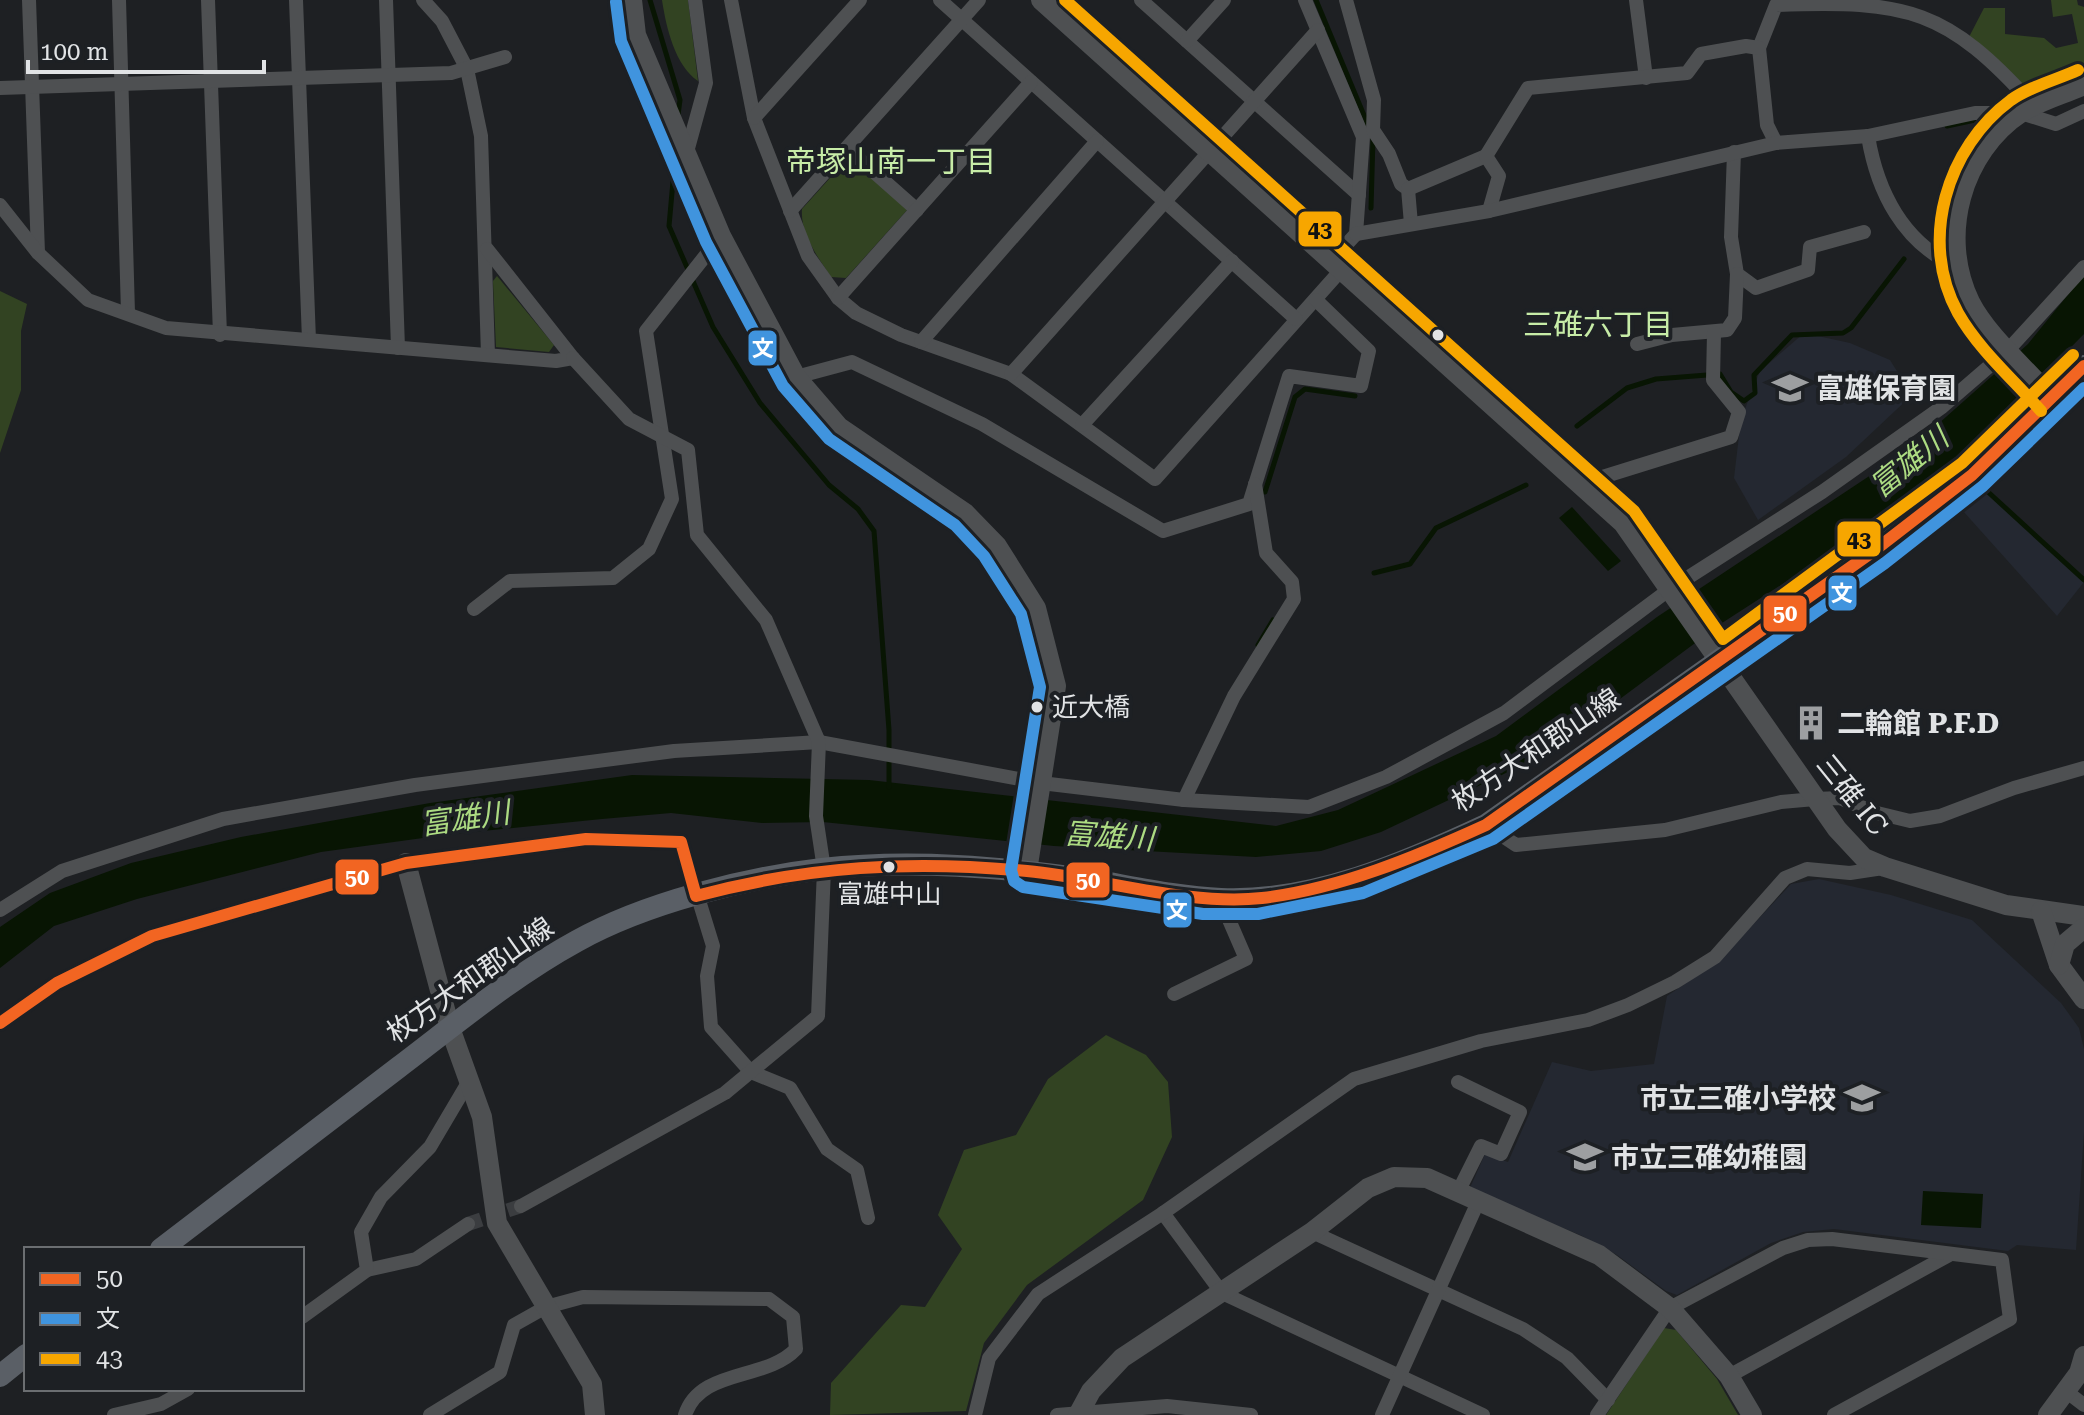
<svg xmlns="http://www.w3.org/2000/svg" width="2084" height="1415" viewBox="0 0 2084 1415" font-family="'Roboto Serif','Noto Sans JP',serif">
	<style>
		.built { fill: #242831 }
		.green { fill: #324322 }
		.water { fill: #081503 }
		.lines { fill: none; stroke-linecap: round; stroke-linejoin: round }
		.stream { stroke: #081503; stroke-width: 5 }
		.street-tunnel { stroke: #3b3d40; stroke-width: 14; stroke-dasharray: 14 7; stroke-linecap: butt }
		.street { stroke: #4e5052; stroke-width: 14 }
		.secondary { stroke: #4e5052; stroke-width: 20 }
		.primary { stroke: #5a5f66; stroke-width: 22 }
		.bus-1-casing { stroke: #1d2024; stroke-width: 18 }
		.bus-2-casing { stroke: #1d2024; stroke-width: 18 }
		.bus-3-casing { stroke: #1d2024; stroke-width: 18 }
		.bus-1 { stroke: #f26522; stroke-width: 12 }
		.bus-2 { stroke: #4094de; stroke-width: 12 }
		.bus-3 { stroke: #f7a600; stroke-width: 12 }
		.bus-dot { fill: #e1e3e5; stroke: #1d2024; stroke-width: 3 }
		.labels { text-anchor: middle; dominant-baseline: central; stroke-width: 8; stroke-linejoin: round; paint-order: stroke }
		.bus-label { font-size: 26px; fill: #e1e3e5; stroke: #1d2024; text-anchor: start }
		.poi-label { font-size: 28px; font-weight: bold; fill: #e1e3e5; stroke: #1d2024; text-anchor: start }
		.street-label { font-size: 28px; fill: #e1e3e5; stroke: #1d2024 }
		.neighbourhood-label { font-size: 30px; fill: #c7eca7; stroke: #1d2024 }
		.water-label { font-size: 30px; font-style: italic; fill: #acdb82; stroke: #1d2024 }
		.line-badge { stroke: #1d2024; stroke-width: 3 }
		.badge-label { font-size: 22px; text-anchor: middle; font-weight: bold; fill: #fff }
		.pale-badge-label { font-size: 22px; text-anchor: middle; font-weight: bold; fill: #111 }
	</style>
	<rect width="100%" height="100%" fill="#1e2023"/>
	<g class="built">
		<polygon points="1804,333 1850,343 1890,360 1912,395 1846,457 1758,520 1734,478 1741,419 1760,371"/>
		<polygon points="1986,492 2084,582 2057,616 1963,511"/>
		<polygon points="1819,879 1891,895 1972,920 2061,1003 2079,1028 2084,1049 2084,1132 2076,1250 2017,1245 2008,1251 1834,1229 1803,1232 1771,1243 1677,1295 1666,1291 1617,1255 1580,1235 1469,1190 1485,1154 1508,1162 1552,1062 1591,1071 1654,1064 1667,996 1720,960 1791,884"/>
	</g>
	<g class="green">
		<path d="M662,0h26l10,81c-23,-15 -32,-54 -36,-81z"/>
		<polygon points="2051,0 2077,0 2078,5 2084,7 2084,66 2032,90 2025,90 1969,37 1984,8 2005,8 2005,34 2044,38 2056,48 2078,43 2072,14 2053,17"/>
		<path d="M849,157l59,52 -62,69 -15,-1c-13,-20 -31,-43 -29,-68z"/>
		<polygon points="497,276 554,345 549,352 496,347 493,281"/>
		<polygon points="0,291 27,304 21,331 21,390 0,453"/>
		<polygon points="1106,1035 1146,1055 1168,1082 1172,1137 1143,1200 1027,1285 984,1343 966,1411 830,1415 831,1383 901,1305 925,1307 962,1249 938,1215 964,1150 1016,1135 1048,1079"/>
		<polygon points="1664,1328 1676,1330 1717,1379 1738,1415 1606,1415"/>
	</g>
	<g class="water">
		<polygon points="2084,275 2084,334 1964,455 1905,505 1722,623 1546,754 1381,832 1321,851 1256,857 1054,846 823,822 762,823 671,813 602,819 452,834 321,852 137,899 54,926 0,968 0,927 50,893 131,863 241,837 430,803 632,775 869,780 1276,826 1338,810 1496,736 1657,617 1910,449 2028,344"/>
		<polygon points="1572,507 1621,561 1608,571 1559,518"/>
		<polygon points="1923,1191 1983,1194 1981,1228 1921,1225"/>
	</g>
	<g class="lines">
		<g class="stream">
			<polyline points="650,0 680,100 678,115"/>
			<polyline points="1316,0 1368,125"/>
			<polyline points="1947,126 1975,120 1990,123"/>
			<polyline points="676,148 669,226 713,327 760,403 829,485 858,509 874,531 889,730 889,787"/>
			<polyline points="1371,208 1373,138"/>
			<polyline points="1577,426 1627,388 1656,379 1720,374 1731,392 1744,401 1755,393 1754,375 1792,335 1843,333 1851,328 1904,259"/>
			<polyline points="1987,491 2084,580"/>
			<polyline points="1265,492 1295,397 1305,389 1355,396"/>
			<polyline points="1374,573 1410,564 1436,528 1526,485"/>
			<polyline points="1258,645 1273,620"/>
		</g>
		<polyline class="street-tunnel" points="468,1224 521,1206"/>
		<g class="street">
			<polyline points="29,0 38,253"/>
			<polyline points="119,0 128,313"/>
			<polyline points="208,0 220,335"/>
			<polyline points="296,0 309,340"/>
			<polyline points="386,0 398,348"/>
			<polyline points="423,0 442,21 467,69 481,136 488,355"/>
			<polyline points="731,0 754,118 808,256 838,298 856,313 901,335 1011,374 1155,479 1342,269"/>
			<polyline points="940,0 1296,319"/>
			<polyline points="1141,0 1359,195"/>
			<polyline points="1305,0 1363,137 1356,234 1332,260"/>
			<polyline points="1346,0 1374,100 1373,130 1389,154 1401,184 1408,189 1411,224"/>
			<polyline points="1636,0 1646,78"/>
			<polyline points="1187,41 1224,0"/>
			<polyline points="0,88 451,73 505,57"/>
			<polyline points="754,118 860,0"/>
			<path d="M1868,136c9,55 35,108 90,131"/>
			<path d="M1776,143l-9,-18 -8,-77 17,-43c132,-5 171,4 258,101"/>
			<polyline points="847,148 917,210"/>
			<polyline points="687,152 706,83 695,0"/>
			<polyline points="1734,152 1731,237 1737,274 1756,288 1808,270 1810,247 1864,232"/>
			<polyline points="1408,189 1486,156"/>
			<polyline points="0,205 38,253 88,300 166,328 556,361 573,358 487,249"/>
			<polyline points="790,211 979,0"/>
			<polyline points="1489,211 1499,176 1486,156 1528,88 1687,73 1701,54 1746,46 1759,48"/>
			<polyline points="1356,234 1489,211 1776,143 1868,136 1975,113 2021,113 2056,124 2084,111"/>
			<polyline points="838,298 1031,82"/>
			<polyline points="921,342 1097,141"/>
			<polyline points="1637,344 1672,335 1727,330 1735,318 1737,274"/>
			<polyline points="1011,374 1318,30"/>
			<polyline points="796,377 852,362 982,424 1163,531 1249,504 1289,376 1361,386 1369,351 1316,300"/>
			<polyline points="1082,425 1232,261"/>
			<polyline points="1580,484 1731,437 1739,412 1713,380 1714,333"/>
			<polyline points="474,609 510,581 613,578 649,549 672,499 646,331 721,236"/>
			<polyline points="1184,800 1309,807 1386,777 1504,713 1670,589 1822,492 1942,407 2008,350 2084,267"/>
			<polyline points="1486,825 1516,845 1665,830 1781,802 1815,799 1840,798 1873,812 1910,821 1940,816 2014,788 2084,768"/>
			<polyline points="0,910 62,871 223,819 415,785 674,751 819,742 1041,783 1184,800 1234,696 1294,599 1292,582 1266,553 1255,484"/>
			<polyline points="1174,994 1246,959 1220,899"/>
			<polyline points="0,1023 57,983 152,936 406,863 586,839 681,842 713,946 707,976 711,1027 751,1072 790,1088 827,1149 857,1170 868,1218"/>
			<polyline points="1458,1082 1520,1112 1501,1154 1481,1146 1458,1192"/>
			<polyline points="521,1206 725,1093 818,1016 824,869 816,816 819,742 766,620 697,535 688,450 629,419 573,358"/>
			<polyline points="1163,1213 1222,1293 1483,1415"/>
			<polyline points="1312,1232 1523,1329 1567,1358 1608,1400"/>
			<polyline points="367,1270 416,1259 468,1224"/>
			<polyline points="302,1317 367,1270 361,1232 381,1197 430,1147 469,1081"/>
			<polyline points="1729,1376 1949,1255"/>
			<polyline points="2067,1392 2084,1405"/>
			<polyline points="114,1415 161,1404 188,1389"/>
			<path d="M430,1415l70,-43 14,-47 32,-18 37,-10 186,2 24,18 3,32c-30,32 -96,19 -111,66"/>
			<polyline points="975,1415 989,1358 1038,1294 1163,1213 1354,1079 1481,1041 1588,1020 1628,1005 1675,982 1715,957 1785,878 1807,869 1850,873 1883,868"/>
			<polyline points="1057,1415 1167,1406 1251,1415"/>
			<polyline points="1382,1415 1478,1202"/>
			<polyline points="1597,1415 1670,1308 1783,1248 1808,1240 1832,1239 2002,1260 2010,1319 1834,1415"/>
		</g>
		<g class="secondary">
			<polyline points="632,0 636,35 721,236 796,377 839,427 965,513 997,546 1036,608 1056,686 1027,871"/>
			<polyline points="1041,0 1623,523 1837,829 1864,858 1885,867 2006,905 2084,916"/>
			<path d="M2053,400c-25,-30 -66,-64 -83,-98 -32,-66 -9,-150 52,-190 19,-12 42,-18 62,-27"/>
			<polyline points="406,863 450,1028 482,1117 497,1223 592,1384 595,1415"/>
			<polyline points="2041,911 2059,965 2084,999"/>
			<polyline points="2059,965 2065,944 2084,928"/>
			<polyline points="1078,1415 1091,1391 1122,1358 1312,1232 1368,1188 1394,1177 1427,1178 1599,1255 1670,1308 1729,1376 1752,1415"/>
			<polyline points="2048,1415 2079,1373 2084,1356"/>
		</g>
		<g class="primary">
			<path d="M161,1249c79,-61 159,-121 238,-182 58,-44 114,-91 178,-126 68,-38 168,-63 245,-72 89,-10 181,-2 269,11 42,7 87,17 130,19 91,4 184,-36 265,-74l389,-275 97,-75 112,-109"/>
			<polyline points="0,1376 26,1355"/>
		</g>
		<g class="bus-1-casing">
			<path id="bus-1" d="M0,1023l57,-40 95,-47 254,-73 180,-24 95,3 15,54c112,-30 215,-36 331,-25 75,7 160,35 235,27 77,-9 154,-41 224,-73l389,-275 97,-75 112,-109"/>
		</g>
		<g class="bus-2-casing">
			<polyline id="bus-2" points="616,2 621,41 706,242 783,386 829,439 955,525 984,556 1021,614 1040,687 1011,870 1014,881 1023,887 1203,914 1258,914 1363,893 1493,839 1885,563 1983,486 2084,388"/>
		</g>
		<g class="bus-3-casing">
			<g id="bus-3">
				<polyline points="1065,0 1634,511 1723,639 1962,463 2073,355"/>
				<path d="M2041,411c-28,-32 -62,-61 -83,-98 -40,-72 -11,-166 53,-213 20,-14 45,-20 67,-30"/>
			</g>
		</g>
		<use href="#bus-1" class="bus-1"/>
		<use href="#bus-2" class="bus-2"/>
		<use href="#bus-3" class="bus-3"/>
	</g>
	<defs>
		<g id="school-bare" transform="scale(2.76)"><path d="M0-5L7-2L0 1L-7-2ZM-4 1L0 2.5L4 1V4Q0 6-4 4Z" fill="#9d9fa1" stroke="#1d2024" stroke-width="2.5" paint-order="stroke"/></g>
		<g id="building-bare" transform="scale(2.76)"><path d="M-4-6H4V6H1V3H-1V6H-4ZM-2.5-4.3h1.7v1.8h-1.7ZM.8-4.3h1.7v1.8H.8ZM-2.5-1h1.7V.8h-1.7ZM.8-1h1.7V.8H.8Z" fill="#9d9fa1" stroke="#1d2024" stroke-width="2.5" paint-order="stroke"/></g>
	</defs>
	<g fill-rule="evenodd">
		<use href="#school-bare" x="1790" y="388"/>
		<use href="#building-bare" x="1811" y="723"/>
		<use href="#school-bare" x="1862" y="1098"/>
		<use href="#school-bare" x="1585" y="1157"/>
	</g>
	<g class="bus-dot">
		<circle cx="1438" cy="335" r="7"/>
		<circle cx="1037" cy="707" r="7"/>
		<circle cx="889" cy="867" r="7"/>
	</g>
	<g class="labels">
		<g class="bus-label">
			<text x="1052" y="707">近大橋</text>
			<text x="889" y="894" text-anchor="middle">富雄中山</text>
		</g>
		<g class="poi-label">
			<text x="1816" y="388">富雄保育園</text>
			<text x="1837" y="723">二輪館 P.F.D</text>
			<text x="1836" y="1098" text-anchor="end">市立三碓小学校</text>
			<text x="1611" y="1157">市立三碓幼稚園</text>
		</g>
		<g class="street-label">
			<text transform="translate(1536 750) rotate(-34)">枚方大和郡山線</text>
			<text transform="translate(1852 795) rotate(51)">三碓 IC</text>
			<text transform="translate(470 980) rotate(-35)">枚方大和郡山線</text>
		</g>
		<g class="neighbourhood-label">
			<text x="891" y="161">帝塚山南一丁目</text>
			<text x="1598" y="324">三碓六丁目</text>
		</g>
		<g class="water-label">
			<text transform="translate(1909 462) rotate(-39)">富雄川</text>
			<text transform="translate(465 818) rotate(-8)">富雄川</text>
			<text transform="translate(1109 836) rotate(4)">富雄川</text>
		</g>
	</g>
	<g class="line-badge">
		<rect x="1297" y="210" width="46" height="38" rx="8" fill="#f7a600"/>
		<rect x="747" y="329" width="31" height="38" rx="8" fill="#4094de"/>
		<rect x="1836" y="520" width="46" height="38" rx="8" fill="#f7a600"/>
		<rect x="1827" y="574" width="31" height="38" rx="8" fill="#4094de"/>
		<rect x="1762" y="594" width="46" height="39" rx="8" fill="#f26522"/>
		<rect x="334" y="858" width="46" height="38" rx="8" fill="#f26522"/>
		<rect x="1065" y="861" width="46" height="38" rx="8" fill="#f26522"/>
		<rect x="1162" y="891" width="31" height="38" rx="8" fill="#4094de"/>
	</g>
	<g class="badge-label">
		<text x="763" y="356">文</text>
		<text x="1842" y="601">文</text>
		<text x="1785" y="621">50</text>
		<text x="357" y="885">50</text>
		<text x="1088" y="888">50</text>
		<text x="1177" y="918">文</text>
	</g>
	<g class="pale-badge-label">
		<text x="1320" y="237">43</text>
		<text x="1859" y="547">43</text>
	</g>
	<rect x="24" y="1247" width="280" height="144" fill="#1d2024" stroke="#6b6e71" stroke-width="2"/>
	<rect x="40" y="1273" width="40" height="12" fill="#f26522" stroke="#6b6e71" stroke-width="2"/>
	<text x="96" y="1287" font-size="24" fill="#e1e3e5">50</text>
	<rect x="40" y="1313" width="40" height="12" fill="#4094de" stroke="#6b6e71" stroke-width="2"/>
	<text x="96" y="1327" font-size="24" fill="#e1e3e5">文</text>
	<rect x="40" y="1353" width="40" height="12" fill="#f7a600" stroke="#6b6e71" stroke-width="2"/>
	<text x="96" y="1367" font-size="24" fill="#e1e3e5">43</text>
	<path d="M28 60v12h236v-12" fill="none" stroke="#e1e3e5" stroke-width="4"/>
	<text x="40" y="60" font-size="24" fill="#e1e3e5" stroke="#1d2024" stroke-width="6" paint-order="stroke">100 m</text>
</svg>
